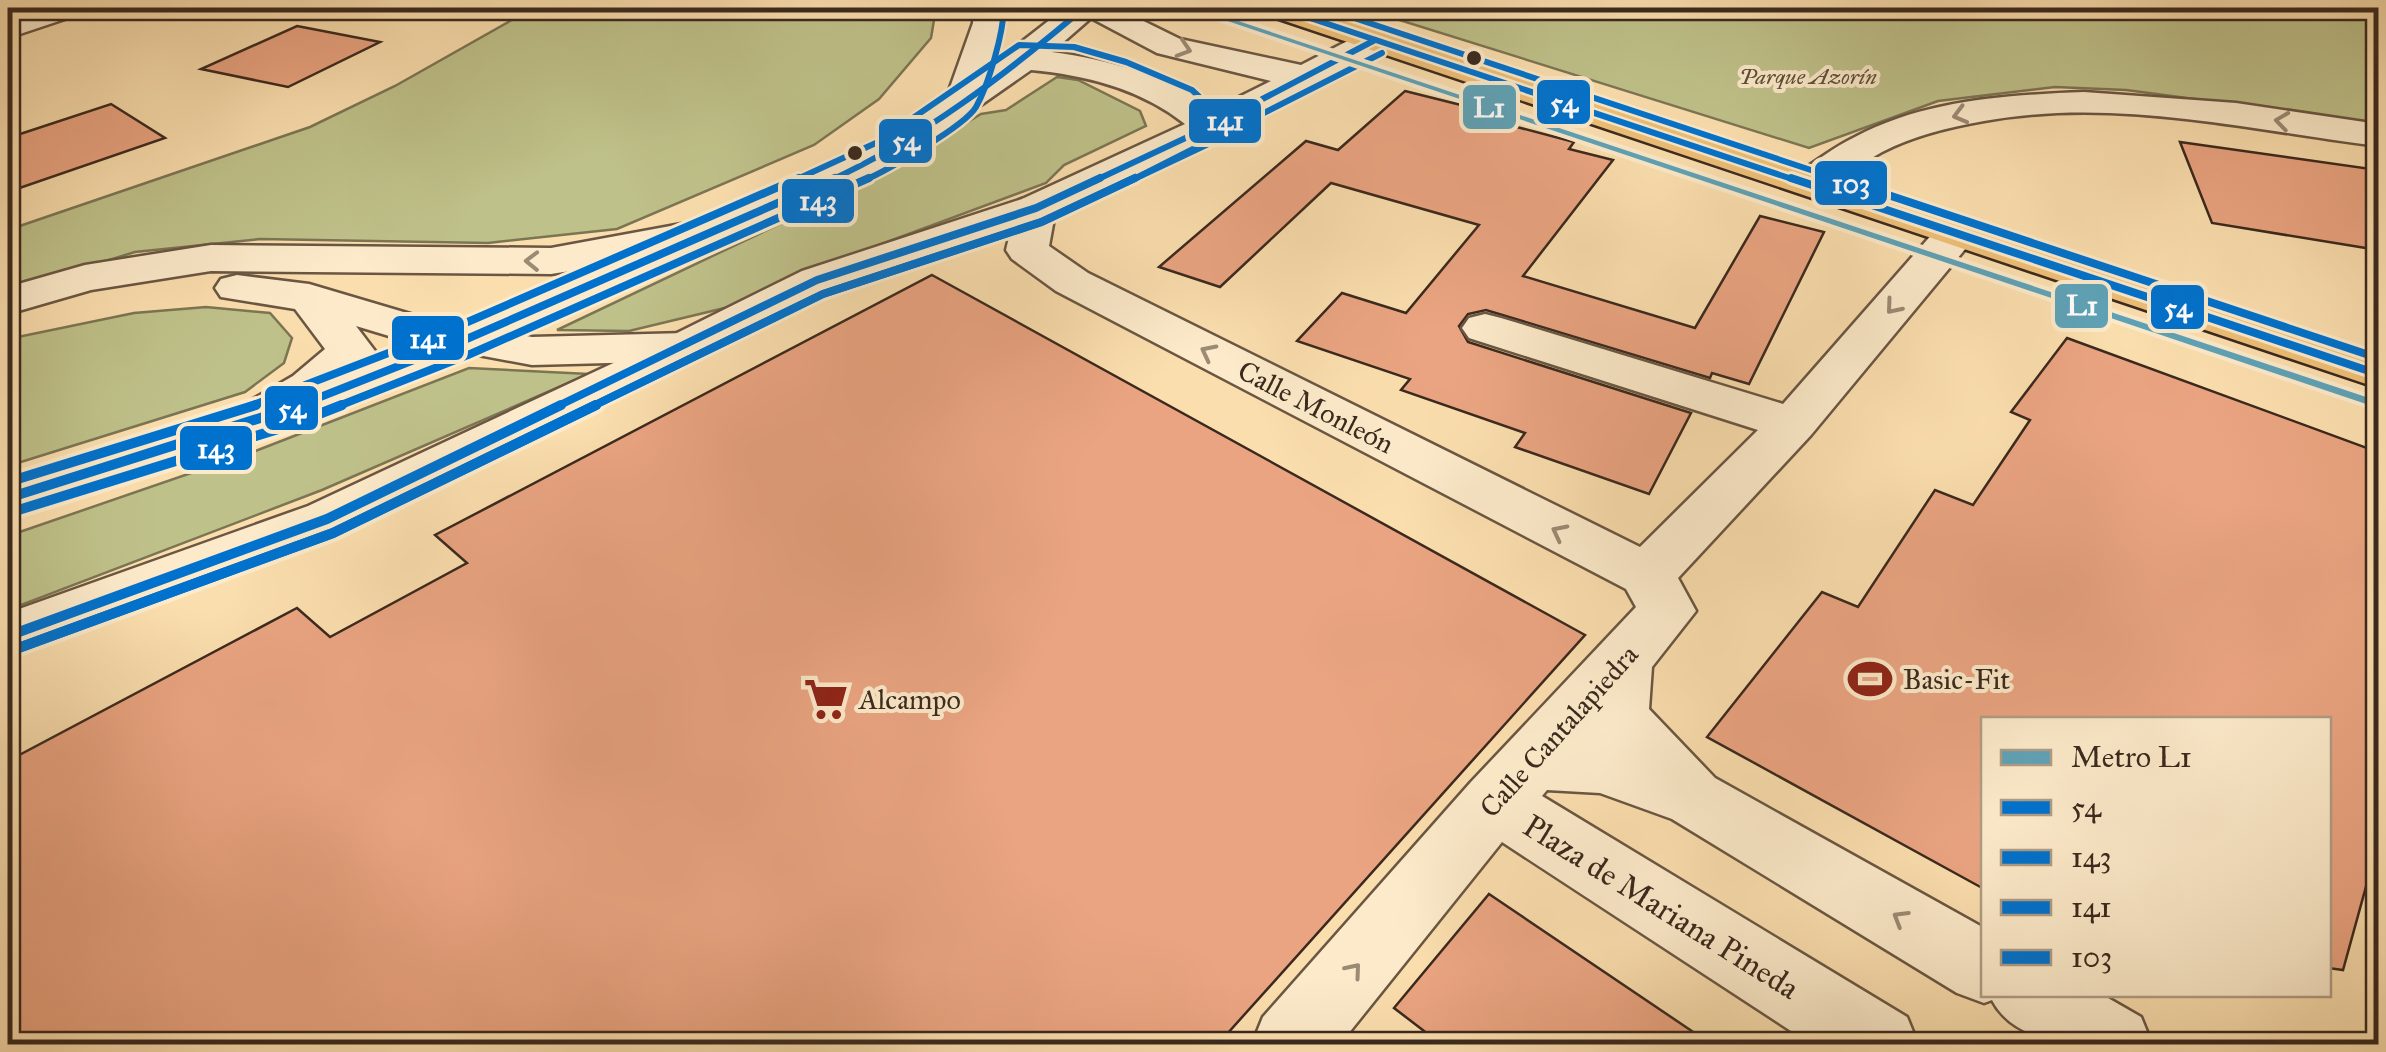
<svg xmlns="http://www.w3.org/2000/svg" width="2386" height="1052" viewBox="0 0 2386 1052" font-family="'IM FELL Great Primer',serif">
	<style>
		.green { fill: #bfc18a; stroke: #7c7554; stroke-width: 2.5 }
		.building { fill: #eaa481; stroke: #3a291e; stroke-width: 2.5 }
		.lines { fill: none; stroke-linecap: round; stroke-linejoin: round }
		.minor-casing { stroke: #6a5642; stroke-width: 5 }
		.tertiary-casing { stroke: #6a5642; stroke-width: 5 }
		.primary-casing { stroke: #3a291e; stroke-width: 5 }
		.minor { fill: #fceaca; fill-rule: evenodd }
		.tertiary { fill: #fceaca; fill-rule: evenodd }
		.primary { fill: #eebf77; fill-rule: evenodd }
		.bus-1-far2-casing { stroke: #fceaca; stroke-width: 11 }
		.bus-1-far1-casing { stroke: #fceaca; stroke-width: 14 }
		.bus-1-casing { stroke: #fceaca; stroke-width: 18 }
		.bus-2-far2-casing { stroke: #fceaca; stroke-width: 11 }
		.bus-2-far1-casing { stroke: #fceaca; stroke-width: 14 }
		.bus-2-casing { stroke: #fceaca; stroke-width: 18 }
		.bus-3-far2-casing { stroke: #fceaca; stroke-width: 11 }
		.bus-3-far1-casing { stroke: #fceaca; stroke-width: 14 }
		.bus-3-casing { stroke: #fceaca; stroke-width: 18 }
		.bus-4-far1-casing { stroke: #fceaca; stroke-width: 11 }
		.bus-4-casing { stroke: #fceaca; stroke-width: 14 }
		.bus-1-far2 { stroke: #0072ce; stroke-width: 6 }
		.bus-1-far1 { stroke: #0072ce; stroke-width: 8 }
		.bus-1 { stroke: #0072ce; stroke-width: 10 }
		.bus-2-far2 { stroke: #0072ce; stroke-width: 6 }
		.bus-2-far1 { stroke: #0072ce; stroke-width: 8 }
		.bus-2 { stroke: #0072ce; stroke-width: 10 }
		.bus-3-far2 { stroke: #0072ce; stroke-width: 6 }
		.bus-3-far1 { stroke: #0072ce; stroke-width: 8 }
		.bus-3 { stroke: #0072ce; stroke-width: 10 }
		.bus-4-far1 { stroke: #0072ce; stroke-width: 6 }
		.bus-4 { stroke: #0072ce; stroke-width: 8 }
		.metro-1-casing { stroke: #fceaca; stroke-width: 8 }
		.metro-1 { fill: #5ea2b7; fill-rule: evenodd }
		.oneway { stroke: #9b8a74 }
		.bus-dot { fill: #3a291e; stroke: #fceaca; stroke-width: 4 }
		.labels { text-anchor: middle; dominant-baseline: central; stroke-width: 8; stroke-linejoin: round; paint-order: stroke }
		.far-park-label { font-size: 22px; font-style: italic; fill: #5b4f39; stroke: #fceaca }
		.street-label { font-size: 28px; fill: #3a291e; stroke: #fceaca }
		.poi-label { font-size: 28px; fill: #3a291e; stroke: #fceaca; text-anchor: start }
		.near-street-label { font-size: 32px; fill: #3a291e; stroke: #fceaca }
		.line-badge { stroke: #fceaca; stroke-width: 4 }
		.badge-label { font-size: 28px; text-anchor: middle; font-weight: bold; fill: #fff }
	</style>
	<rect width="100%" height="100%" fill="#fbdeae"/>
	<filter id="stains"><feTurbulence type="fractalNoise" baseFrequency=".002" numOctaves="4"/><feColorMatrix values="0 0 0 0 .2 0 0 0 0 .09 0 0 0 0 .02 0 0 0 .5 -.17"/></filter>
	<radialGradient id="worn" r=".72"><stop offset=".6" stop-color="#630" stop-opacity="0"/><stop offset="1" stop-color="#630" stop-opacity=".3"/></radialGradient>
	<g class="green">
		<polygon points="525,8 936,8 931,38 879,99 814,145 617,229 488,243 260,239 135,252 8,291 8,230 310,127 395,86 510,21"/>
		<polygon points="1361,8 2378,8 2378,123 2126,90 2055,87 1938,101 1809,148"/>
		<polygon points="1057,77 1078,80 1140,111 1146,126 1064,165 1046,183 814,269 737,305 629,331 557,330 868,182 981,114 1006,110"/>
		<polygon points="206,307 270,313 292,338 284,363 245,392 8,466 8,339 134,313"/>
		<polygon points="469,368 589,374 322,490 8,610 8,536 258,450"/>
	</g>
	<g class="building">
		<polygon points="297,26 380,42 288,87 201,69"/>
		<polygon points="1405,91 1489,112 1483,118 1574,142 1569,149 1613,160 1523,276 1695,328 1760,216 1824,232 1749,384 1712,373 1710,378 1486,310 1468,314 1459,326 1468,342 1691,413 1649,494 1515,447 1525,433 1401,390 1410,379 1297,341 1342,293 1406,313 1479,225 1331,183 1220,287 1159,267 1306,141 1338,150"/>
		<polygon points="111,104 165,138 8,192 8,138"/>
		<polygon points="2180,142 2378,170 2378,250 2212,223"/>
		<polygon points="932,275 1585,635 1218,1044 8,1044 8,761 297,608 330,637 467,563 435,535"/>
		<polygon points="2067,338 2378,452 2378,843 2343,970 2328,968 2328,720 1984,720 1984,889 1707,737 1822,592 1858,607 1935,490 1973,505 2030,420 2011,412"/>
		<polygon points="1489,894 1711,1044 1441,1044 1394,1008"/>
	</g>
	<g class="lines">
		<g class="minor-casing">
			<g id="minor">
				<polygon points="37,8 82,8 77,15 8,38 8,17"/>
				<path d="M2084,92l152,11 142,21v22c-129,-16 -263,-49 -394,-25 -35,6 -71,15 -102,31 -29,15 -53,48 -87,39l-6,-8 6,-8c20,-13 39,-28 60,-38 69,-37 152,-42 229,-45z"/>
				<path d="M1036,196l14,3 6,9 -7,38 39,27 552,274 118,-117 -289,-92 -7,-10 7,-10 16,-4 16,4 282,86 158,-180 15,-4 15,4 6,9 -6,9 -160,193 -133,143 18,33 -44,56 -3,42 66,69 269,150v66h117l40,23 11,27c-55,0 -133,8 -160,-44l-8,3 -27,-10 -285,-174 -72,-26 -53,-3 -5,6 365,221 11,27h-107l-309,-202 -162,202h-88l11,-27 208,-235 165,-175 -10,-18 -570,-298 -44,-32 -6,-9 10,-42 6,-9z"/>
				<polygon points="714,218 729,221 735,230 729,239 646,259 551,274 211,271 91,290 8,314 8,287 85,265 211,245 551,248"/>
				<path d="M237,275l72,9 108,32 115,21 154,-4 17,4 6,10 -6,10 -17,4 -154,4 -123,-23 -53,-16 19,25c-20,28 -82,77 -116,83 -8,2 -14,-1 -23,-3l-7,-11 7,-11 57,-33 32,-27 -30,-40 -74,-12 -6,-9 6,-9z"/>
			</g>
		</g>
		<g class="tertiary-casing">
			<path id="tertiary" d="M974,8h31v15l-13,42 73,-57h52l63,31 121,26 62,-32h24l4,7 -4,7 -163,87 -174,83 -218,72 -486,243 -338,126v-45l300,-107 361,-169 133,-66 220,-72 163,-75c-44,-35 -99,-49 -154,-54l-133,93 -152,72 -268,116 -175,71 -295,94v-36l259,-80 179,-69 426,-184 75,-51 26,-73zM1091,18l66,35 114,28 -58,29c-46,-35 -104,-50 -161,-58z"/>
		</g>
		<g class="primary-casing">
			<polygon id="primary" points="1262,8 1308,8 2378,358 2378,388 1267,15"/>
		</g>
		<use href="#minor" class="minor"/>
		<use href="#tertiary" class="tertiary"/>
		<use href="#primary" class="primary"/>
		<g class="bus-1-far2-casing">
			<g id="bus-1-far2">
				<polyline points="1292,12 1798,181"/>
				<path d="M829,181c94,-43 177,-107 255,-173"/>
				<polyline points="1094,181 1211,126 1375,40"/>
			</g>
		</g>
		<g class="bus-1-far1-casing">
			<g id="bus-1-far1">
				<polyline points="1791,178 2378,374"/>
				<polyline points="295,407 462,341 835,178"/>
				<polyline points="556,407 817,280 1036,208 1100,178"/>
			</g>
		</g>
		<g class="bus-1-casing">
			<g id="bus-1">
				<polyline points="8,498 301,405"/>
				<polyline points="8,636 327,519 561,405"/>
			</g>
		</g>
		<g class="bus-2-far2-casing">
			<g id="bus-2-far2">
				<path d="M863,181c23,-10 102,-55 113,-74 13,-23 27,-73 28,-99"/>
				<polyline points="1130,181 1382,53"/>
			</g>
		</g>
		<g class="bus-2-far1-casing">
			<g id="bus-2-far1">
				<polyline points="336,407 468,355 869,178"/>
				<polyline points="591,407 823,294 1042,222 1135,178"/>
			</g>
		</g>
		<g class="bus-2-casing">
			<g id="bus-2">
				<polyline points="12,512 291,425 342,405"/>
				<polyline points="13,650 333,533 596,405"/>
			</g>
		</g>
		<g class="bus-3-far2-casing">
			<polyline id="bus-3-far2" points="793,181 878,142 1019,45 1074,47 1126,62 1192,90 1226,122 1219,139 1130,181"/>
		</g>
		<g class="bus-3-far1-casing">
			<g id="bus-3-far1">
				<polyline points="248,407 456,327 799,178"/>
				<polyline points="591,407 823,294 1041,222 1135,178"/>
			</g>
		</g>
		<g class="bus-3-casing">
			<g id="bus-3">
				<polyline points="8,482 256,405"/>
				<polyline points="13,650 333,533 596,405"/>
			</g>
		</g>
		<g class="bus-4-far1-casing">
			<polyline id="bus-4-far1" points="1324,8 1844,181"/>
		</g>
		<g class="bus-4-casing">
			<polyline id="bus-4" points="1837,178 2378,358"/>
		</g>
		<use href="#bus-1-far2" class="bus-1-far2"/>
		<use href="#bus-1-far1" class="bus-1-far1"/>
		<use href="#bus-1" class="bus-1"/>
		<use href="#bus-2-far2" class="bus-2-far2"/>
		<use href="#bus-2-far1" class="bus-2-far1"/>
		<use href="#bus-2" class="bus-2"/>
		<use href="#bus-3-far2" class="bus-3-far2"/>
		<use href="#bus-3-far1" class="bus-3-far1"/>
		<use href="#bus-3" class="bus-3"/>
		<use href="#bus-4-far1" class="bus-4-far1"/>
		<use href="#bus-4" class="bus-4"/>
		<g class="metro-1-casing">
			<polygon id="metro-1" points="1189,8 1199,8 2378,401 2378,408"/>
		</g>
		<use href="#metro-1" class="metro-1"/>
	</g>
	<defs><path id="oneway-chevron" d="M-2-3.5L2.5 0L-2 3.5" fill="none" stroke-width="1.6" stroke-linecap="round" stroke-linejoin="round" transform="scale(2.5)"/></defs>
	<g class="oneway">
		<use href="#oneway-chevron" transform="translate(1184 49) rotate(18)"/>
		<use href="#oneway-chevron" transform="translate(1960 115) rotate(165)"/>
		<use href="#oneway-chevron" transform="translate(2282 121) rotate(-172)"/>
		<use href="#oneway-chevron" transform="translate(532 261) rotate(-179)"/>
		<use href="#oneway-chevron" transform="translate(1893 307) rotate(130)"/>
		<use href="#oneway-chevron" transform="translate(1208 352) rotate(-153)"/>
		<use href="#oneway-chevron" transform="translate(1559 532) rotate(-153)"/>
		<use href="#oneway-chevron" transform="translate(1900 918) rotate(-149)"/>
		<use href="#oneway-chevron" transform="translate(1354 970) rotate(-50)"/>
	</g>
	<defs>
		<g id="stadium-bare" transform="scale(3.45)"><path d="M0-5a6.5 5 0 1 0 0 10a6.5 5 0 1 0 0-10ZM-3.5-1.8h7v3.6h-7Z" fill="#8f2418" stroke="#fceaca" stroke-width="2.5" paint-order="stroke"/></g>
		<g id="supermarket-bare" transform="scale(3.45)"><path d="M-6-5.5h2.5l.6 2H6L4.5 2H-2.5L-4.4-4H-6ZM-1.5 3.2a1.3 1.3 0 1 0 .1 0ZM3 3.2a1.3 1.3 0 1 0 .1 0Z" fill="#8f2418" stroke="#fceaca" stroke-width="2.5" paint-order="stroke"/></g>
	</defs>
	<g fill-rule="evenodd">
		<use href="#stadium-bare" x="1870" y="679"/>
		<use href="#supermarket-bare" x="826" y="699"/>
	</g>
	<g class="bus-dot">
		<circle cx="1474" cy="58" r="9"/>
		<circle cx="855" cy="153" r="9"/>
	</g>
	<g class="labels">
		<g class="far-park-label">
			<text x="1808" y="76">Parque Azorín</text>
		</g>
		<g class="street-label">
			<text transform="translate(1316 407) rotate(27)">Calle Monleón</text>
			<text transform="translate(1559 731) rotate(-48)">Calle Cantalapiedra</text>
		</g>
		<g class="poi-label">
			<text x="1903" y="679">Basic-Fit</text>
			<text x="859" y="699">Alcampo</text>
		</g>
		<g class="near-street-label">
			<text transform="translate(1661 907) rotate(32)">Plaza de Mariana Pineda</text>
		</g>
	</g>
	<g class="line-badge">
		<rect x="1535" y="78" width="57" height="48" rx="10" fill="#0072ce"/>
		<rect x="1461" y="83" width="57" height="48" rx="10" fill="#5ea2b7"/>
		<rect x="1187" y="97" width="76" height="48" rx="10" fill="#0072ce"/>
		<rect x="877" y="117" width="57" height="48" rx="10" fill="#0072ce"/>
		<rect x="1813" y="159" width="76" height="48" rx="10" fill="#0072ce"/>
		<rect x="780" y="177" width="76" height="48" rx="10" fill="#0072ce"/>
		<rect x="2053" y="282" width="57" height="48" rx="10" fill="#5ea2b7"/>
		<rect x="2149" y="283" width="57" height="48" rx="10" fill="#0072ce"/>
		<rect x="390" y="314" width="76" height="48" rx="10" fill="#0072ce"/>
		<rect x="263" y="384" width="57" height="48" rx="10" fill="#0072ce"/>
		<rect x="178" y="424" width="76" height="48" rx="10" fill="#0072ce"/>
	</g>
	<g class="badge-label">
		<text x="1564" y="112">54</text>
		<text x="1489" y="117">L1</text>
		<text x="1225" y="130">141</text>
		<text x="906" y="150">54</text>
		<text x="1851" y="193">103</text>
		<text x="818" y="210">143</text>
		<text x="2082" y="315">L1</text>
		<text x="2178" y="317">54</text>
		<text x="428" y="348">141</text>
		<text x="292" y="418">54</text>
		<text x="216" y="458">143</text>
	</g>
	<rect width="2386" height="1052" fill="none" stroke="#fbdeae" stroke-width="40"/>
	<rect x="10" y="10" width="2366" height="1032" fill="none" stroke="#3a291e" stroke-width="5"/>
	<rect x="20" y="20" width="2346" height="1012" fill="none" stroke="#3a291e" stroke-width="2.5"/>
	<rect x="1981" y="717" width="350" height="280" fill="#fceaca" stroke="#ae9d85" stroke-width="2.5"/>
	<rect x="2001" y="750" width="50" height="15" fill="#5ea2b7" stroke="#ae9d85" stroke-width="2.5"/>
	<text x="2071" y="767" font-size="30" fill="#3a291e">Metro L1</text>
	<rect x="2001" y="800" width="50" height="15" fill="#0072ce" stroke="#ae9d85" stroke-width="2.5"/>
	<text x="2071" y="817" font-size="30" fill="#3a291e">54</text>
	<rect x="2001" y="850" width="50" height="15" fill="#0072ce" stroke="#ae9d85" stroke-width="2.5"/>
	<text x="2071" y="867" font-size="30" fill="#3a291e">143</text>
	<rect x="2001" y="900" width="50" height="15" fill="#0072ce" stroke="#ae9d85" stroke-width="2.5"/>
	<text x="2071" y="917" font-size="30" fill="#3a291e">141</text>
	<rect x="2001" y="950" width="50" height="15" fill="#0072ce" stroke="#ae9d85" stroke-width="2.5"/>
	<text x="2071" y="967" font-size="30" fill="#3a291e">103</text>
	<rect width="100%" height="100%" filter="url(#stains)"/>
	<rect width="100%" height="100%" fill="url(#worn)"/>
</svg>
